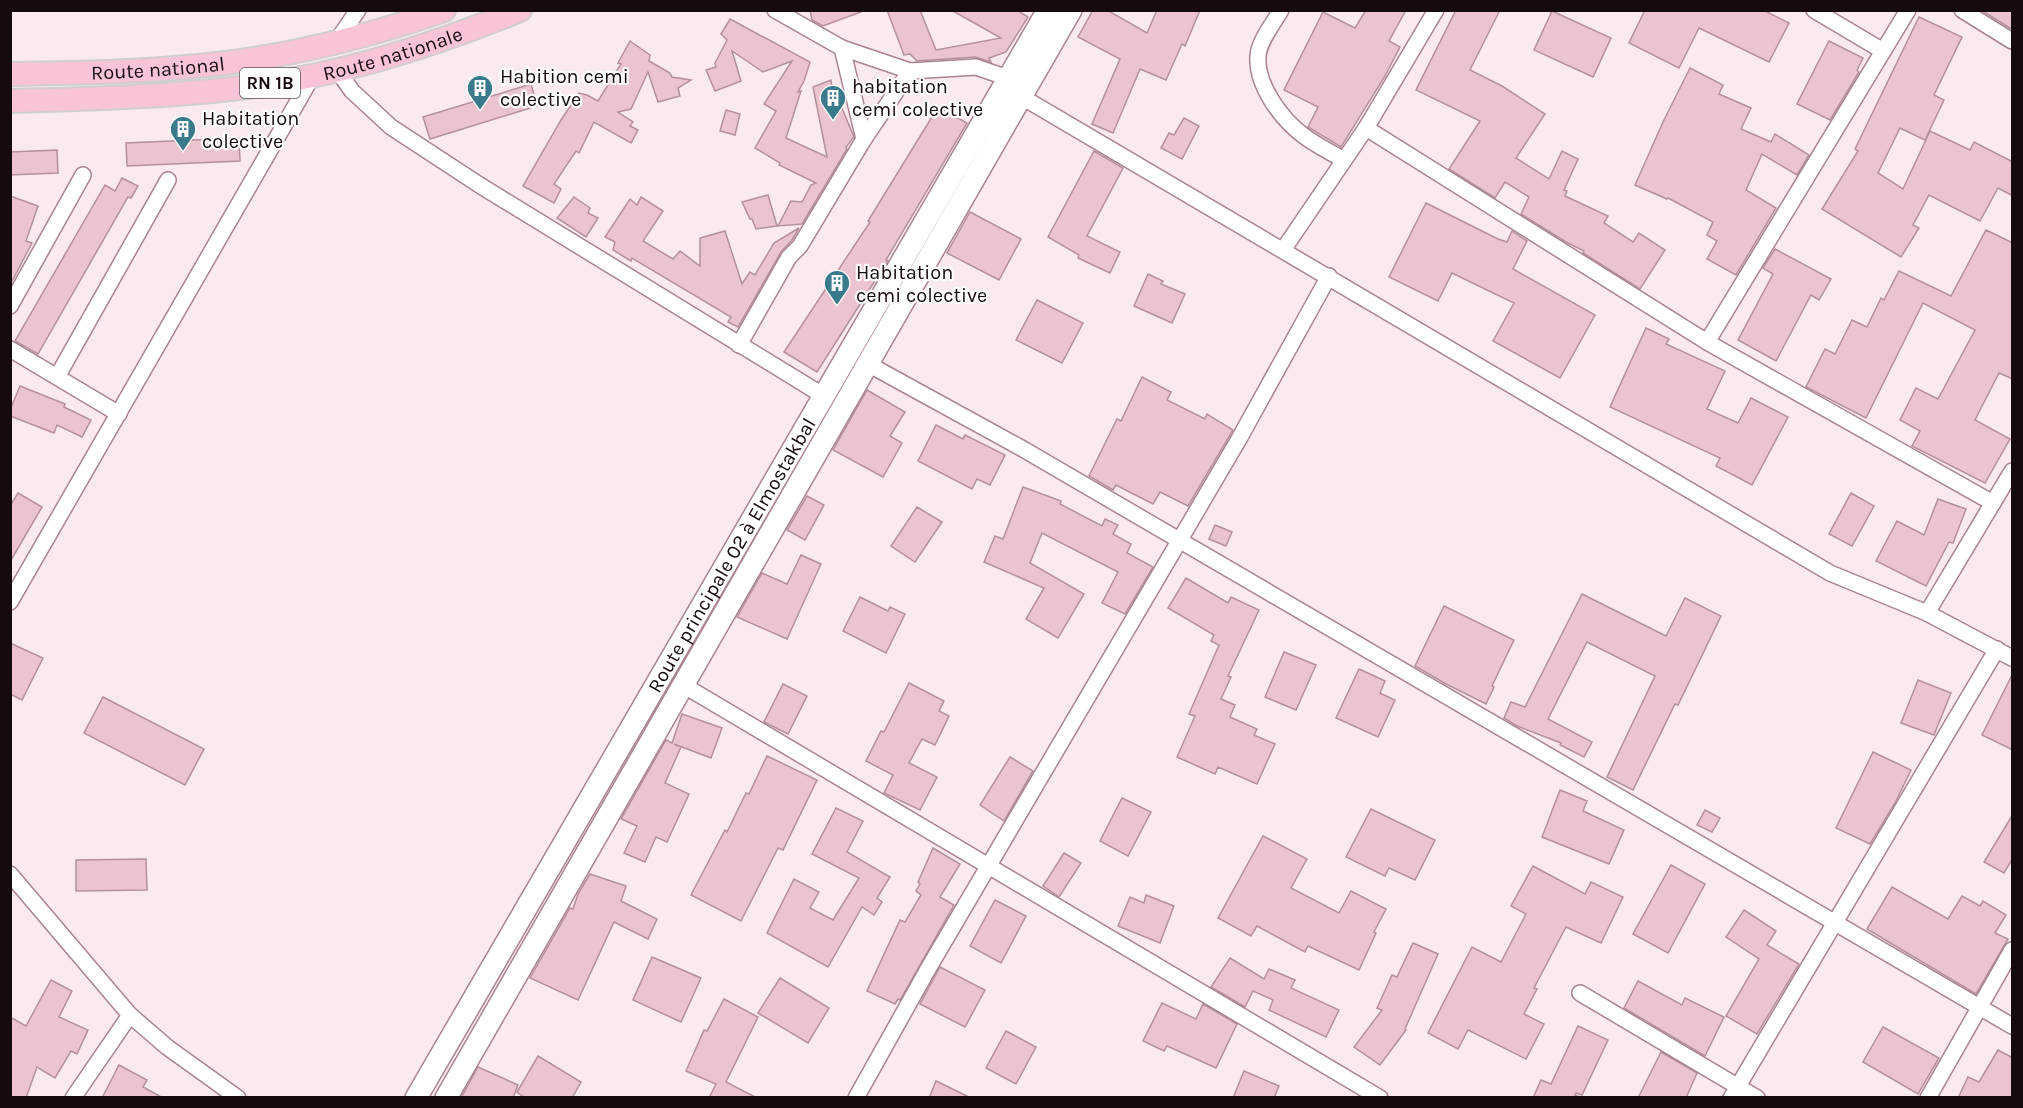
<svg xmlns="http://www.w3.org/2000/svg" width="2023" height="1108" viewBox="0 0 2023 1108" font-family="Karla,sans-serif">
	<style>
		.building { fill: #ebc4d0; stroke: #b5909c; stroke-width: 1.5 }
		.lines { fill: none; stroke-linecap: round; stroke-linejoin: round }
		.minor-casing { stroke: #a98490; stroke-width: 18 }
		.secondary-casing { stroke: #a98490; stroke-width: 24 }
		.primary-casing { stroke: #d1cecf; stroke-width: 26 }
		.minor { stroke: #fff; stroke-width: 15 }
		.secondary { stroke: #fff; stroke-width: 21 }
		.primary { stroke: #f9c4d7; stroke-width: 22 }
		.labels { text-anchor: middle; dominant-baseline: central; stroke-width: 4.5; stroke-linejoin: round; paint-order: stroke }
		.shield { fill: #fcfcfc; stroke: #5c5356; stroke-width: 1.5 }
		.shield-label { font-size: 18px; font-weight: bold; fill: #170a0f }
		.street-label { font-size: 20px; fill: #170a0f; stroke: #fcfcfc }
		.poi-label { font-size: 20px; fill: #170a0f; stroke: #fcfcfc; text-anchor: start }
	</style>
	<rect width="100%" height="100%" fill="#faeaef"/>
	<g class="building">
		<polygon points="810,10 861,10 861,12 823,26 812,20"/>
		<polygon points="887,10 920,10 936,50 1001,38 951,10 1017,10 1028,17 1006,52 989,58 991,62 975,57 917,61 910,54 904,55"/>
		<polygon points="1093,10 1107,10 1147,33 1157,10 1200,10 1185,46 1182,44 1166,80 1140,69 1113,133 1092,124 1120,59 1078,37"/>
		<polygon points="1366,10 1406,10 1389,41 1400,47 1385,76 1341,147 1308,127 1318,107 1284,90 1323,12 1355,28"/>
		<polygon points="1456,10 1500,10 1470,70 1502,86 1545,114 1516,158 1549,179 1562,151 1578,159 1564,190 1567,191 1565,196 1608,216 1604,223 1633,242 1639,233 1665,250 1640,289 1583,253 1584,251 1566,242 1521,214 1529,197 1505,182 1495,198 1449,169 1480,121 1416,90"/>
		<polygon points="1645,10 1763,10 1789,23 1769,62 1699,28 1679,68 1629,43"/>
		<polygon points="1981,10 2013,10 2013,30"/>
		<polygon points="1552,11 1611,38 1593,77 1534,50"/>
		<polygon points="1919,17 1962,37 1934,95 1944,100 1925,140 1900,128 1878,173 1903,189 1930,131 1970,150 1974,142 2013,162 2013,196 1998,188 1980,221 1929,195 1913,225 1919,228 1901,257 1822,209 1858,151 1855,149"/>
		<polygon points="730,19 810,62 804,81 798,92 801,91 786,138 827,157 813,87 831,80 832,91 840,90 843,102 841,106 854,137 846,147 847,149 802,224 778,226 791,201 802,202 811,185 816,183 779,165 780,163 755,148 776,111 764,104 792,61 763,72 732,51 741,81 715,91 706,70 716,67 715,63 727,40 721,34"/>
		<polygon points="630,41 650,55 649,61 670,73 672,77 691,80 678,88 680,96 658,102 648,72 631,109 618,112 633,122 630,126 638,130 631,143 594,122 579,153 576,151 554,184 561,189 554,203 523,186 561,120 579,93 587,95 598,101 621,64 618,63"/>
		<polygon points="1829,41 1863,58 1857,70 1859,72 1830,120 1797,104"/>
		<polygon points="1690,68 1723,85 1719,94 1751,108 1741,129 1771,142 1775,134 1809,155 1797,175 1762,154 1746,190 1776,208 1736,275 1707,259 1717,241 1707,235 1713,222 1668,198 1667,199 1635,185 1663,122"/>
		<polygon points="531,84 537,106 430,139 423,117"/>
		<polygon points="938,107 967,123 886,260 888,261 883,268 817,372 784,352 870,222 868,221"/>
		<polygon points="726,110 740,114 735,135 720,131"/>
		<polygon points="1184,118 1199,126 1182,159 1161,148 1169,133 1174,135"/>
		<polygon points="239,138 240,161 127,166 126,143"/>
		<polygon points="57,150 58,173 10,175 10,152"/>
		<polygon points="1094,151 1123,168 1087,236 1120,252 1110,273 1078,258 1079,255 1048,237"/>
		<polygon points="122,178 138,186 131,198 128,197 38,354 15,341 105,185 115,191"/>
		<polygon points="768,195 777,226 756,229 752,219 750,219 742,202"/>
		<polygon points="10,196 38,206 26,241 32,243 10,285"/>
		<polygon points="574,197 590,208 588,213 598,218 586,237 557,218"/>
		<polygon points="641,197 663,211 643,241 673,259 680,251 700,266 700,238 725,231 742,284 750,272 755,275 774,243 799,228 792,240 781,252 738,327 728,322 731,317 632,258 631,261 613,250 615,242 605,237 630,199 637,205"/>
		<polygon points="1426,203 1498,239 1507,242 1512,231 1527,241 1513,269 1595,315 1560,378 1493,341 1514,303 1452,273 1438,301 1389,277"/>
		<polygon points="970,212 1021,239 999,280 947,253"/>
		<polygon points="1986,230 2013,243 2013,379 1999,373 1975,420 2010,439 1985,483 1912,446 1920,431 1900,420 1916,388 1938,399 1975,330 1923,303 1866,418 1806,387 1825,349 1835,354 1852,320 1867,327 1881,298 1884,300 1899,271 1951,296"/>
		<polygon points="1775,249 1831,279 1819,300 1811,295 1776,361 1738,340 1773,274 1763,268"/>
		<polygon points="1148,274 1163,281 1161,284 1185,294 1172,323 1134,306"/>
		<polygon points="1037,300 1083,323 1062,363 1016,340"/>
		<polygon points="1646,328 1669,339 1666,344 1725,371 1707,409 1738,423 1751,398 1788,417 1752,485 1716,466 1720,458 1610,407"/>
		<polygon points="1142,377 1171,392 1167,400 1205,419 1207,414 1233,430 1188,506 1160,492 1153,504 1116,485 1113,490 1089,476 1117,419 1121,421"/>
		<polygon points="20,386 65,404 64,407 91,420 82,437 57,425 54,433 10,416 10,410"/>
		<polygon points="867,390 905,412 890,436 902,443 883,477 833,450"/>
		<polygon points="936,425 963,439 965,435 1005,455 990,485 977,479 972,489 918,461"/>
		<polygon points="1023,487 1061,501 1060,504 1102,526 1105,519 1118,525 1113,534 1131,544 1127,553 1153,567 1125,614 1102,603 1118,572 1042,533 1030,563 1084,594 1058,638 1026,619 1044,588 984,562 995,536 1003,539"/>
		<polygon points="18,493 42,507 10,562 10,506"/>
		<polygon points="1851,493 1874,506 1852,546 1829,534"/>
		<polygon points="807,496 824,505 805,540 787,530"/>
		<polygon points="1938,499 1966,509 1953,543 1949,542 1926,586 1876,561 1897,521 1924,535"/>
		<polygon points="917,507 942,522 915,562 891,546"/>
		<polygon points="1215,525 1232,532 1226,546 1209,539"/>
		<polygon points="801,555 821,564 787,639 737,617 762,573 787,584"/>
		<polygon points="1186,578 1228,603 1231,597 1259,610 1228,676 1231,677 1221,699 1235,705 1230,717 1257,729 1254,735 1275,744 1257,784 1218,767 1215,774 1177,757 1195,716 1189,714 1219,645 1211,641 1214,635 1168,608"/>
		<polygon points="1582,594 1666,636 1685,598 1721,616 1678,705 1675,704 1633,790 1607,777 1655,676 1587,642 1548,719 1592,742 1584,757 1560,745 1561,743 1517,726 1504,718 1511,702 1525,707"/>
		<polygon points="860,597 888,611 890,607 905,614 886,653 843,631"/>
		<polygon points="1444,606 1514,640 1492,686 1494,687 1486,704 1446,684 1415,666"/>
		<polygon points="10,643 43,658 22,700 10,694"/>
		<polygon points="1284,652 1316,665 1296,710 1265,697"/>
		<polygon points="1359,669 1385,681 1380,693 1395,700 1378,737 1336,718"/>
		<polygon points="2013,673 2013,750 1982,735"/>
		<polygon points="1918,680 1951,693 1934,735 1901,723"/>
		<polygon points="909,683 944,701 939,711 949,716 935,745 922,739 909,763 937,777 920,810 884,793 893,775 866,761 881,731 884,732"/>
		<polygon points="783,684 807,696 788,734 764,722"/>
		<polygon points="103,697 204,749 185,785 84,733"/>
		<polygon points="682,714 722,728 711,758 674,744 681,747 665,783 689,794 667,842 656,837 645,862 624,853 637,826 621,819 666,740 672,743"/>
		<polygon points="1873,752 1911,770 1895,803 1870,844 1836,828"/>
		<polygon points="767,756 817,780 783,850 778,848 741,921 691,895 725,830 727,832 746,793 749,794"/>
		<polygon points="1010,757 1033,771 1004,821 980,805"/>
		<polygon points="1560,790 1587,801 1583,811 1624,830 1609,864 1542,837"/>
		<polygon points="1122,798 1151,812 1128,856 1100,841"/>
		<polygon points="836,808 863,821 847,852 890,877 877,898 882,902 874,915 862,907 828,967 767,933 794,879 819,892 810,908 833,920 859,878 812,854"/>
		<polygon points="1371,809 1435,840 1415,880 1389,868 1385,876 1346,857"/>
		<polygon points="1705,810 1720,818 1712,832 1697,825"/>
		<polygon points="2013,814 2013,858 2004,873 1984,862"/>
		<polygon points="1263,836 1307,859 1291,888 1339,913 1351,891 1386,909 1374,932 1376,933 1359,970 1308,946 1305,952 1257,926 1251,936 1218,918"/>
		<polygon points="933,848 960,864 940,897 954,905 900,1000 898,999 895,1004 867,991 900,920 905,922 921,895 916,891 920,884 918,882"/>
		<polygon points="1064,853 1081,863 1059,897 1043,886"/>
		<polygon points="146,859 147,890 76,891 76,860"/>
		<polygon points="1671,865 1705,884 1668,953 1633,934"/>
		<polygon points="1533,866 1585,894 1591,882 1623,897 1601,943 1566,927 1534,988 1537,989 1524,1014 1544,1024 1526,1059 1468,1030 1458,1049 1428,1033 1472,947 1501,962 1526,914 1511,906"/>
		<polygon points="590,874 626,886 621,901 657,919 648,939 614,922 578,1000 530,978 570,908 573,909 578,894"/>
		<polygon points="1892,887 1948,919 1962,896 1980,906 1983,901 2006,915 1995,933 2008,939 1976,994 1867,929"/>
		<polygon points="1146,895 1174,906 1160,943 1118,926 1130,897 1144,903"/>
		<polygon points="995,900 1026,916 1001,963 970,946"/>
		<polygon points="1744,910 1776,931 1767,945 1799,964 1757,1034 1726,1016 1759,959 1726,937"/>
		<polygon points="1413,943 1438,954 1405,1029 1406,1030 1380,1065 1354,1047 1382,1010 1377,1008 1392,975 1397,977"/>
		<polygon points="652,957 701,978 681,1022 633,1000"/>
		<polygon points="1230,958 1264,979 1269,969 1295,980 1291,988 1339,1010 1326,1037 1269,1010 1273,1000 1253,991 1245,1007 1211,987"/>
		<polygon points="940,967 985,990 965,1027 920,1004"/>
		<polygon points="780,978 829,1008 808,1043 758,1013"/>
		<polygon points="51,980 72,991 59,1017 88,1030 77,1054 71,1051 55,1078 37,1067 26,1098 10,1098 10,1017 26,1026"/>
		<polygon points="1638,981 1682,1005 1685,998 1724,1017 1705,1056 1624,1008"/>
		<polygon points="724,999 758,1017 726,1082 757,1098 709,1098 716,1084 686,1071 704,1030 707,1031"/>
		<polygon points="1162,1003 1196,1019 1203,1004 1237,1024 1216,1068 1167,1046 1164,1051 1143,1041"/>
		<polygon points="1578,1026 1608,1040 1582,1095 1576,1093 1575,1095 1582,1098 1533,1098 1541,1080 1551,1084"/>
		<polygon points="1883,1027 1939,1058 1918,1094 1863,1062"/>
		<polygon points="1006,1031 1036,1047 1016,1084 986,1068"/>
		<polygon points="1998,1050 2013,1058 2013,1098 1958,1098 1968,1077 1979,1082"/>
		<polygon points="1661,1052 1697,1073 1686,1098 1638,1098"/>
		<polygon points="538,1056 581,1082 572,1098 525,1098 517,1092"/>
		<polygon points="119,1065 147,1080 143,1087 163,1098 102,1098"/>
		<polygon points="478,1067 518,1085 513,1098 461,1098"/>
		<polygon points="1244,1071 1279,1086 1274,1098 1233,1098"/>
		<polygon points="936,1081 971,1098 929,1098"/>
	</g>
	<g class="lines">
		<g class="minor-casing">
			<g id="minor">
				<polyline points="775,10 842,48 910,71 976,67 1008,78"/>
				<path d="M1281,10c-8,14 -22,31 -23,46 -2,29 23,63 46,80 12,9 26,16 40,24"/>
				<polyline points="1814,10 1883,51"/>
				<polyline points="1962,10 2012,41"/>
				<polyline points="336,42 358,10"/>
				<polyline points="842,48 864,139"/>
				<polyline points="337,70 352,91 391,127 481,186 824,396"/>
				<polyline points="1022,97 1830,573 1927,613 2012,658"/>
				<polyline points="1366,128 1707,342 1993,503"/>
				<polyline points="1283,250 1366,128 1436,10"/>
				<polyline points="10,306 83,175"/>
				<polyline points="1707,342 1908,10"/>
				<polyline points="739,345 789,257 800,246 864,139 910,71"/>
				<polyline points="10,349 119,414"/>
				<polyline points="868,364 1023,449 2012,1026"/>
				<polyline points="57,377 168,180"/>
				<polyline points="10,602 313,75"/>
				<polyline points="1927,613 2012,471"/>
				<polyline points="683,685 1380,1098"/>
				<polyline points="10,874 130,1015 167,1047 238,1098"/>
				<polyline points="1580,993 1757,1098"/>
				<polyline points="73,1098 130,1015"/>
				<polyline points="856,1098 928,969 1239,439 1329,276"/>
				<polyline points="1731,1098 1997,649"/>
				<polyline points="1928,1098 2012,950"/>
			</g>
		</g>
		<g class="secondary-casing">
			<g id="secondary">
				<path id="s1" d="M416,1098l632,-1088"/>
				<polyline points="446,1098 1071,10"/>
			</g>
		</g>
		<g class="primary-casing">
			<g id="primary">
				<path id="s2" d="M10,74c69,-1 138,-2 207,-10 77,-9 153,-28 227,-54"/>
				<path id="s3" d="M10,101c77,-2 153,-4 229,-13 96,-11 191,-41 281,-78"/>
			</g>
		</g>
		<use href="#minor" class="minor"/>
		<use href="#secondary" class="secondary"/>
		<use href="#primary" class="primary"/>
	</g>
	<defs>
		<g id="building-pin" transform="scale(1.35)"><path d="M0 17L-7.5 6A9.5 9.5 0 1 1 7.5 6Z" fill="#3a7a8d" stroke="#fcfcfc"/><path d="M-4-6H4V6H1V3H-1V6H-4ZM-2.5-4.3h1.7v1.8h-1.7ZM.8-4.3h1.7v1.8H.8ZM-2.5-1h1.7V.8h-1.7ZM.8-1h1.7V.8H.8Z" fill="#fff"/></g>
	</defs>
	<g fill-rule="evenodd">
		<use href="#building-pin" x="480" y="88"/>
		<use href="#building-pin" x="833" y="98"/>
		<use href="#building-pin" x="183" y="129"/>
		<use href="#building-pin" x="837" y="283"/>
	</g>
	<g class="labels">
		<rect class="shield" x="240" y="68" width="60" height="30" rx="4.5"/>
		<g class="shield-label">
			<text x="270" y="83">RN 1B</text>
		</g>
		<g class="street-label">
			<text stroke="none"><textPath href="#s3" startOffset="387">Route nationale</textPath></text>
			<text stroke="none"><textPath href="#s2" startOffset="148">Route national</textPath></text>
			<text stroke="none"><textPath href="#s1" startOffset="628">Route principale 02 à Elmostakbal</textPath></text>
		</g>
		<g class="poi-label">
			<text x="500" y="76">Habition cemi<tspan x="500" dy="23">colective</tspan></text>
			<text x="852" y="86">habitation<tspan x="852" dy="23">cemi colective</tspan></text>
			<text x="202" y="118">Habitation<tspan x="202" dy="23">colective</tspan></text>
			<text x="856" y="272">Habitation<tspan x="856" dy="23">cemi colective</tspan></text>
		</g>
	</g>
	<rect width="2023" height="1108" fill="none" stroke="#170a0f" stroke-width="24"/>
</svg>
